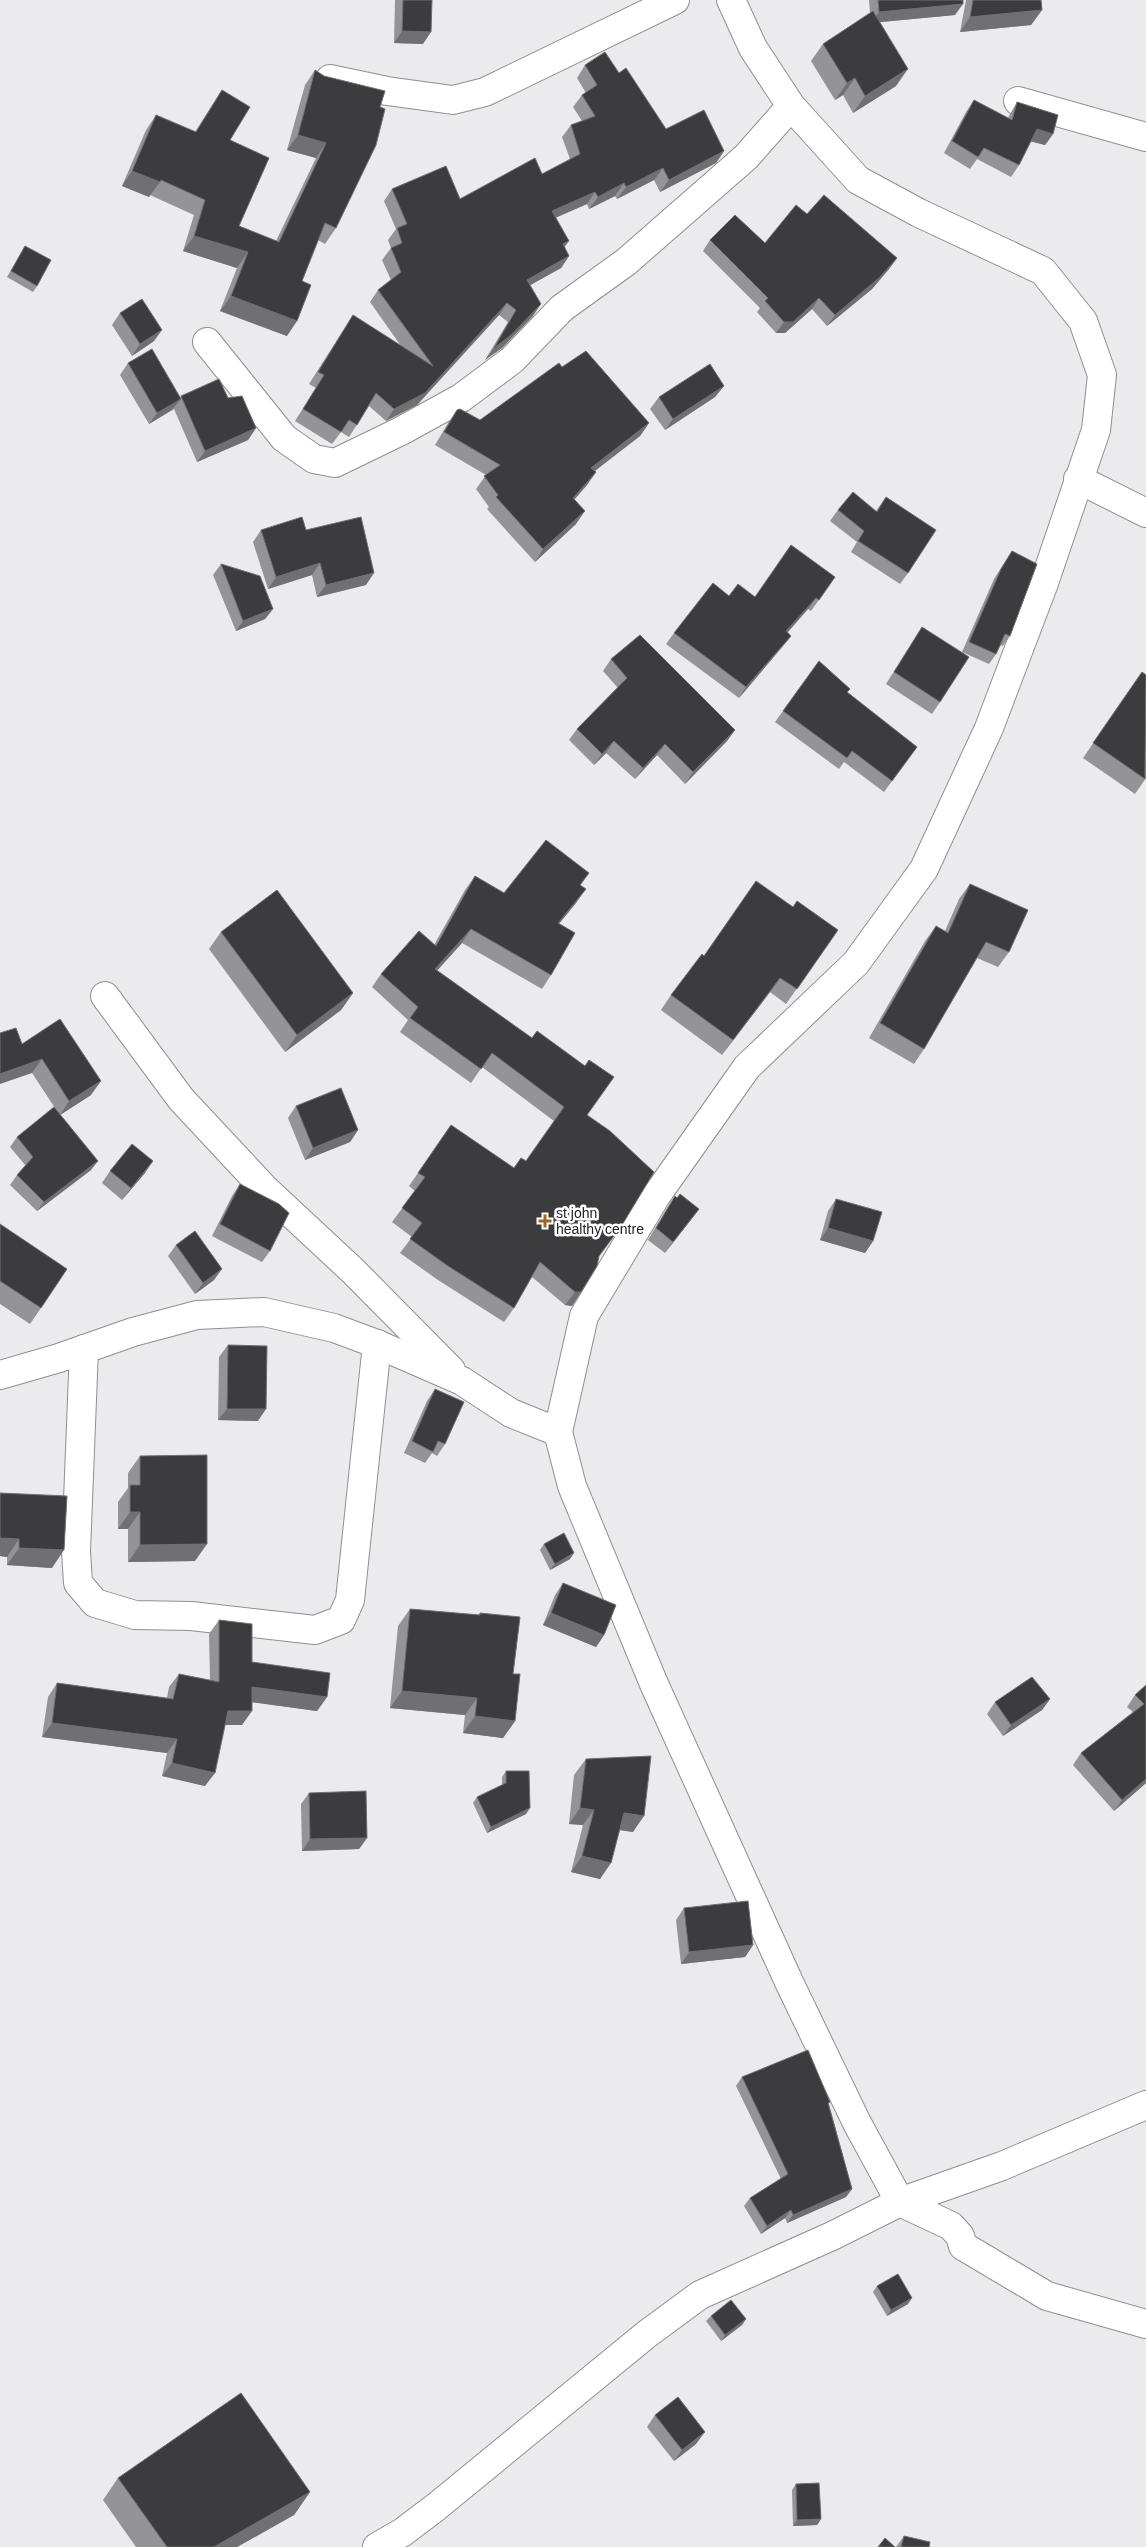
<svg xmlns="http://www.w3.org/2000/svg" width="1146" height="2547" viewBox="0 0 1146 2547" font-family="Helvetica,sans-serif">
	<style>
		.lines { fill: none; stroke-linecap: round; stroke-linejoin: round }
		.minor-casing { stroke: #8f8f92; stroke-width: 30 }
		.minor { stroke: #fff; stroke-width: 28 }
		.wall { fill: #949396 }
		.shaded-wall { fill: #707072 }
		.building { fill: #3c3c3e; stroke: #707072 }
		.poi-dot { fill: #9e6922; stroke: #fff; stroke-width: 2 }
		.labels { text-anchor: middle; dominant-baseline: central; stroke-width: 5; stroke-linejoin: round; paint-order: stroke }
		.poi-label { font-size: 14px; fill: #222223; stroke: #fff; text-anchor: start }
	</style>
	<rect width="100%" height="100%" fill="#ebeaed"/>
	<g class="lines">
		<g class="minor-casing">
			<g id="minor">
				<polyline points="731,0 753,48 791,106 858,180 919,213 1043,271 1083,321 1102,375 1096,430 1044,583 989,728 924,869 856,963 747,1067 656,1196 584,1316 558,1432 572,1486 654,1684 789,1982 857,2123 900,2202 951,2226 960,2236 963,2246 1047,2296 1146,2324"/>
				<polyline points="330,79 387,91 453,100 485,92 675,0"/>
				<polyline points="1018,101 1146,137"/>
				<polyline points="207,342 284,438 314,459 335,463 401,431 461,398 512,360 562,308 626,262 746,157 791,106"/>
				<polyline points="1078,479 1146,513"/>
				<polyline points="105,996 181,1099 265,1189 352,1270 451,1370"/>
				<polyline points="84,1349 76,1551 78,1583 95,1603 135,1615 191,1616 315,1630 341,1620 350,1600 377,1344"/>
				<polyline points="0,1375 59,1358 133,1332 197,1315 264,1312 334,1328 377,1344 462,1381 511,1413 558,1432"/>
				<polyline points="377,2547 403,2532 436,2507 647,2334 700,2295 832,2236 900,2202 1002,2166 1146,2105"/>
			</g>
		</g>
		<use href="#minor" class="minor"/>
	</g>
	<g class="wall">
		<polygon points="395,0 432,0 423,44 394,43"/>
		<polygon points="869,0 963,0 955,15 880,22 896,86 853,113 843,95 835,100 811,61 823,44 870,13"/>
		<polygon points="966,0 1041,0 1042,10 1031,25 960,32"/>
		<polygon points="585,65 619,73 666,129 724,151 716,163 660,192 654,180 617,199 615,196 589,209 587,204 556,217 564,247 569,256 561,268 530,285 533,316 502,348 485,360 508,322 499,315 417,405 386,421 369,406 349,437 341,432 332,444 295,421 316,388 309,384 353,315 401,346 370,302 378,290 391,280 382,260 391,248 388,240 396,229 384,201 392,189 460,199 542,174 570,159 562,137 571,125 582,121 573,107 582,95 586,93 577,78"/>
		<polygon points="315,70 324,76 336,228 325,244 318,240 302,281 287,336 220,311 237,268 183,251 194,215 150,195 149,197 122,186 146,130 156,115 195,132 222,90 230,140 239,226 276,241 316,158 287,150 305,85"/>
		<polygon points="974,100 1008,118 1010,114 1017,102 1053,134 1045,145 1031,141 1019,165 1011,177 977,159 970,169 944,153 966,112"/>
		<polygon points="807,214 897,258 889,269 872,289 827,326 812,309 785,333 776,333 757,312 760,308 703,251 710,240 765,243"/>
		<polygon points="25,246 37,286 33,292 7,277"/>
		<polygon points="120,313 154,341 132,356 112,325"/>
		<polygon points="128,363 180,398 181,396 228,398 256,428 248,440 197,462 174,409 172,410 149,424 120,375"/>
		<polygon points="562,367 649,423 640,436 594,471 596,472 587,485 574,500 576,524 535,562 487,509 489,507 476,489 486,475 435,445 448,423 457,410 480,420"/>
		<polygon points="724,386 715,397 665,430 650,409 659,397"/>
		<polygon points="886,497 908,573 900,584 851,552 857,542 830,521 838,510 876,511"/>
		<polygon points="261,530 306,530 366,585 317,597 312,575 268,589 253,542"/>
		<polygon points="1012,551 1010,636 1003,646 1001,645 996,654 989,664 962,652 994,579"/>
		<polygon points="221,564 273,609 265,619 236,631 213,575"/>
		<polygon points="835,577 811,611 808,609 788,632 791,636 783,646 739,698 666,644 674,633 729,596 755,597"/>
		<polygon points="922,627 940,702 932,714 886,684"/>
		<polygon points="611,659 735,730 727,741 685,784 657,755 635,779 606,753 594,765 569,740 577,729 618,688 603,671"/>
		<polygon points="819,661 847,693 917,747 884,792 844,762 839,769 775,722"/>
		<polygon points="1142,672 1146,778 1135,794 1083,758"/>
		<polygon points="475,876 504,893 581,885 576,903 559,924 551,975 542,989 462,943 437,970 587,1115 612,1239 598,1257 581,1292 572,1306 565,1305 532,1277 514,1308 504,1322 438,1280 400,1253 412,1237 392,1222 415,1191 409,1186 451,1125 514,1168 526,1161 554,1121 482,1067 471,1083 400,1032 408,1020 372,987 381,974 434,945 465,890"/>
		<polygon points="970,884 1009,952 998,967 977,958 924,1049 914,1064 869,1038 925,941 936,926 945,931 959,899"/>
		<polygon points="793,907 838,930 786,1004 770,992 722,1055 661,1010 671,995 704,956"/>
		<polygon points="221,932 353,993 341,1010 285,1052 209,949"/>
		<polygon points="22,1044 91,1095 60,1115 91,1170 37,1211 10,1185 17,1175 26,1166 10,1147 17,1137 55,1108 32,1073"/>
		<polygon points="296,1106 358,1130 350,1142 305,1160 288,1118"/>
		<polygon points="110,1171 145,1173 122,1200 102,1183"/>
		<polygon points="240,1184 270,1251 262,1262 212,1236 232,1196"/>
		<polygon points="675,1196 677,1198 699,1209 665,1253 648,1240 667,1208"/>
		<polygon points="836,1199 873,1241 865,1253 820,1240 828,1211"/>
		<polygon points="0,1224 41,1308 30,1324 0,1304"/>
		<polygon points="176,1245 214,1280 195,1294 168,1256"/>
		<polygon points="228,1345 258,1421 218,1420 219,1357"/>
		<polygon points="435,1389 445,1444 437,1456 432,1453 425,1463 404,1453 427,1401"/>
		<polygon points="140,1456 195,1561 128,1562 128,1529 118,1529 118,1502 128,1488 128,1473"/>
		<polygon points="0,1493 52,1568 7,1565 7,1557 0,1556"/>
		<polygon points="544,1544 570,1559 550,1570 540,1550"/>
		<polygon points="563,1583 604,1635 596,1647 543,1625 555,1595"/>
		<polygon points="410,1609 478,1615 480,1613 513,1674 515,1721 503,1738 463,1733 465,1715 390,1708 398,1626"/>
		<polygon points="219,1620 252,1662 327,1697 317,1711 252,1702 242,1725 225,1725 205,1786 162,1776 167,1753 42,1737 48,1697 57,1683 167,1698 169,1687 179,1674 210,1680 209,1634"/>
		<polygon points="1146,1685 1146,1783 1114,1811 1073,1765 1081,1753 1133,1712 1127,1707 1135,1695"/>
		<polygon points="1050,1699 1042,1710 1003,1736 987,1714 995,1702"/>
		<polygon points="586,1759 633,1832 620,1830 600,1879 571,1872 583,1825 569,1824 574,1775"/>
		<polygon points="506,1771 526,1814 487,1833 473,1803 477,1797 502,1785 502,1777"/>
		<polygon points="309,1793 367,1838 359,1849 302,1851 301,1804"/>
		<polygon points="684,1908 753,1945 745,1957 681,1964 676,1920"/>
		<polygon points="742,2077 830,2102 829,2104 852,2189 846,2197 787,2223 785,2218 761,2234 744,2206 750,2198 781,2179 736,2086"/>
		<polygon points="877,2286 908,2304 887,2316 873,2292"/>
		<polygon points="711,2316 746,2319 742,2325 721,2341 706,2321"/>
		<polygon points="655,2415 696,2444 674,2461 647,2427"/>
		<polygon points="118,2478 310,2492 294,2515 237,2547 136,2547 103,2500"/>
		<polygon points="796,2484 821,2519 817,2525 793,2526 792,2490"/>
		<polygon points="904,2536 929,2547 896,2547"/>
	</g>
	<g class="shaded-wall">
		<polygon points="963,4 955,15 871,23 879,12"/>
		<polygon points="1042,10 1031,25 960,32 970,17"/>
		<polygon points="402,31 431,32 423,44 394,43"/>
		<polygon points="908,69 896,86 853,113 865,96"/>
		<polygon points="855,78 843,95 835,100 847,83"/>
		<polygon points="1037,129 1053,134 1045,145 1029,141"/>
		<polygon points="298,135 326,143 316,158 287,150"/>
		<polygon points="724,151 716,163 660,192 669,180"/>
		<polygon points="663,168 654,180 617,199 626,187"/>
		<polygon points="132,171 160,182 149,197 122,186"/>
		<polygon points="624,183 615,196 589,209 598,197"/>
		<polygon points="595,192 587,204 544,223 552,211"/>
		<polygon points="194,236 248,252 237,268 183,251"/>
		<polygon points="569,241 560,253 563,244"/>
		<polygon points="569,256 561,268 518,292 527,280"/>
		<polygon points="897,258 889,269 872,289 827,326 835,315"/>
		<polygon points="231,296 297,321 287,336 220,311"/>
		<polygon points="819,298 812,309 785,333 776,333 784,322"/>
		<polygon points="507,303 499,315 417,405 386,421 394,409"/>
		<polygon points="541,304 533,316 502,348 485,360 494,348"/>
		<polygon points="162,330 154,341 132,356 140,344"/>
		<polygon points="724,386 715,397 665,430 673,419"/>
		<polygon points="181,399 172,410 149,424 157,413"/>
		<polygon points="649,423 640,436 582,481 591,468"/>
		<polygon points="256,428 248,440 197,462 205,451"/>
		<polygon points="596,472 587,485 564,511 573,498"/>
		<polygon points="585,511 576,524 535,562 543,549"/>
		<polygon points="320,563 312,575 268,589 276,577"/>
		<polygon points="374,573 366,585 317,597 326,585"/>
		<polygon points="816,598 808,609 779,642 786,631"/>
		<polygon points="273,609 265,619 236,631 243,621"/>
		<polygon points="791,636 783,646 739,698 746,687"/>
		<polygon points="735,730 727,741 685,784 693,772"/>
		<polygon points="614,741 606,753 594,765 602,754"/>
		<polygon points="665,744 657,755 635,779 643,768"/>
		<polygon points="586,889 576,903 548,937 558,923"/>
		<polygon points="471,929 462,943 426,983 435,969"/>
		<polygon points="780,978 770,992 722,1055 733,1040"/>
		<polygon points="353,993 341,1010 285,1052 297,1035"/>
		<polygon points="42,1059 32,1073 0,1084 0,1074"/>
		<polygon points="101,1081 91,1095 60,1115 69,1101"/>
		<polygon points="358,1130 350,1142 305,1160 313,1148"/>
		<polygon points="98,1161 91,1170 37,1211 44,1202"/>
		<polygon points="153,1161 145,1173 122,1200 131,1188"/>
		<polygon points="699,1209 690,1221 665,1253 673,1242"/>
		<polygon points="828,1228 873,1241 865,1253 820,1240"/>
		<polygon points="222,1269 214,1280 195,1294 203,1283"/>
		<polygon points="575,1292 581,1292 572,1306 565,1305"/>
		<polygon points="227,1409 266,1409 258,1421 218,1420"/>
		<polygon points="130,1512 140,1512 128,1529 118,1529"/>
		<polygon points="0,1538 19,1539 7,1557 0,1556"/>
		<polygon points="207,1544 195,1561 128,1562 140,1545"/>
		<polygon points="19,1548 64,1550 52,1568 7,1565"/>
		<polygon points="574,1553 570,1559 550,1570 555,1564"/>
		<polygon points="551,1613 604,1635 596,1647 543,1625"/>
		<polygon points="252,1687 327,1697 317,1711 242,1701"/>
		<polygon points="402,1691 477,1698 465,1715 390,1708"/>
		<polygon points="1050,1699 1042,1710 1003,1736 1011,1725"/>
		<polygon points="228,1711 252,1711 242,1725 219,1725"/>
		<polygon points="475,1716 515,1721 503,1738 463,1733"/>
		<polygon points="52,1723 177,1739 167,1753 42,1737"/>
		<polygon points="172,1763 215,1773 205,1786 162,1776"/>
		<polygon points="1146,1779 1146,1783 1114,1811 1122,1800"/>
		<polygon points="530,1808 526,1814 487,1833 491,1827"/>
		<polygon points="580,1808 594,1810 583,1825 569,1824"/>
		<polygon points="624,1813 644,1816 633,1832 613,1829"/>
		<polygon points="367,1838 359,1849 302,1851 310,1839"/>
		<polygon points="582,1856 611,1863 600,1879 571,1872"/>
		<polygon points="753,1945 745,1957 681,1964 689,1952"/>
		<polygon points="852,2189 846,2197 787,2223 793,2215"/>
		<polygon points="791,2210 785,2218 761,2234 767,2226"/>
		<polygon points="912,2298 908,2304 887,2316 891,2310"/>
		<polygon points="746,2319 742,2325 721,2341 725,2335"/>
		<polygon points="705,2432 696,2444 674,2461 682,2450"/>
		<polygon points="310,2492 294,2515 237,2547 214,2547"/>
		<polygon points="821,2519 817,2525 793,2526 797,2520"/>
	</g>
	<g class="building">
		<polygon points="403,0 432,0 431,32 402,31"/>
		<polygon points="878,0 963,0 963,4 879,12"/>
		<polygon points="973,0 1041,0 1042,10 970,17"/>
		<polygon points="873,11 908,69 865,96 855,78 847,83 823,44"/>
		<polygon points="605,52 619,73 626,68 666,129 704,110 724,151 669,180 663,168 626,187 624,183 598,197 595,192 552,211 569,241 563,244 569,256 527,280 541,304 510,336 494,348 516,310 507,303 425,393 394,409 376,393 357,425 349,420 341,432 303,409 324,375 318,372 353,315 433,366 378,290 401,272 391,248 402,243 397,228 407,224 392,189 446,166 460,199 535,158 542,174 580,154 571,125 595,116 582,95 597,85 585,65"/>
		<polygon points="315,70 324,76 385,91 380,107 385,109 376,145 336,228 325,223 302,281 311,285 297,321 231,296 248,252 194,236 205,200 161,180 160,182 132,171 156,115 196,132 222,90 250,107 230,140 269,158 239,226 279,242 326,143 298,135"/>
		<polygon points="974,100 1012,120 1017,102 1058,115 1053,134 1037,129 1019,165 984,148 978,157 952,141"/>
		<polygon points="824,195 897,258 880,277 835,315 819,298 793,322 784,322 765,301 768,298 710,240 735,215 765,243 796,205 807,214"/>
		<polygon points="25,246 51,260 37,286 11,271"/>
		<polygon points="142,299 162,330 140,344 120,313"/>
		<polygon points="152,349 181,399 157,413 128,363"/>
		<polygon points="586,351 649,423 591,468 596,472 573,498 585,511 543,549 496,497 498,495 484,476 500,465 444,432 457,410 460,409 480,420 559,363 562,367"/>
		<polygon points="710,364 724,386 673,419 659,397"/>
		<polygon points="219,379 228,398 242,396 256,428 205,451 181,396"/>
		<polygon points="853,492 877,512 886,497 936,530 908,573 858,541 864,531 838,510"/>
		<polygon points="302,517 306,530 361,517 374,573 326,585 320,563 276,577 261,530"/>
		<polygon points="791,545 835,577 819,600 816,598 786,631 791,636 746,687 674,633 713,583 729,596 738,584 755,597"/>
		<polygon points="1012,551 1037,564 1010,636 1005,634 996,654 969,642 1001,569"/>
		<polygon points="221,564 260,576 273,609 243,621"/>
		<polygon points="922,627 969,657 940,702 894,672"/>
		<polygon points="640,635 735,730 693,772 665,744 643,768 614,741 602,754 577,729 627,678 611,659"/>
		<polygon points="819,661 850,689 847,692 917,747 892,781 852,751 847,758 783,711"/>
		<polygon points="1142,672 1146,675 1145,779 1093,743"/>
		<polygon points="546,840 589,873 580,885 586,889 558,923 575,933 551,975 471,929 435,969 532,1038 537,1031 585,1066 589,1060 614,1077 587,1115 610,1131 654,1172 622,1225 599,1256 597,1266 581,1292 575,1292 540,1262 514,1308 448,1266 410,1239 422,1223 402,1208 425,1177 418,1173 451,1125 514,1168 521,1158 526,1161 564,1107 492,1053 481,1069 410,1018 418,1007 381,974 419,931 436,946 475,876 504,893"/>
		<polygon points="756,881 793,907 797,901 838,930 797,989 780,978 733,1040 671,995 702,954 704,956"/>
		<polygon points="970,884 1028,910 1009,952 986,942 924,1049 880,1023 936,926 948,933"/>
		<polygon points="277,890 353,993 297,1035 221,932"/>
		<polygon points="60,1019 101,1081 69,1101 42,1059 0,1074 0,1033 16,1028 22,1044"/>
		<polygon points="341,1088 358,1130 313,1148 296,1106"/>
		<polygon points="54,1107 98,1161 44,1202 17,1175 33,1157 17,1137"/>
		<polygon points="132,1144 153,1161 131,1188 110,1171"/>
		<polygon points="240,1184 279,1204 289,1213 270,1251 220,1224"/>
		<polygon points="680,1194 699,1209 673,1242 656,1228 675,1196 677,1198"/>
		<polygon points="836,1199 882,1212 873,1241 828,1228"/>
		<polygon points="0,1224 67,1269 41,1308 0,1281"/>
		<polygon points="195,1231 222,1269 203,1283 176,1245"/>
		<polygon points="228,1345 267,1346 266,1409 227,1409"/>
		<polygon points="435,1389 464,1402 445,1444 438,1441 433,1452 412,1441"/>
		<polygon points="207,1455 207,1544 140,1545 140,1512 130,1512 130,1485 140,1485 140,1456"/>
		<polygon points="0,1493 67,1496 64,1550 19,1548 19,1539 0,1538"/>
		<polygon points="564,1533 574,1553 555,1564 544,1544"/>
		<polygon points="563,1583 616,1605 604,1635 551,1613"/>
		<polygon points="410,1609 480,1615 480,1613 520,1617 513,1674 520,1674 515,1721 475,1716 477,1698 402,1691"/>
		<polygon points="219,1620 252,1624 252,1662 330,1673 327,1697 252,1687 252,1711 228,1711 215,1773 172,1763 177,1739 52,1723 57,1683 173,1699 179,1674 219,1682"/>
		<polygon points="1032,1677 1050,1699 1011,1725 995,1702"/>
		<polygon points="1146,1685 1146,1779 1122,1800 1081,1753 1144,1704 1135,1695"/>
		<polygon points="651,1756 644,1816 624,1813 611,1863 582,1856 594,1810 580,1808 586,1759"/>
		<polygon points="506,1771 529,1771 530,1808 491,1827 477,1797 506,1783"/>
		<polygon points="366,1791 367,1838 310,1839 309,1793"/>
		<polygon points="748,1901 753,1945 689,1952 684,1908"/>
		<polygon points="808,2050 830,2102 828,2103 852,2189 793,2215 791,2210 767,2226 750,2198 788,2174 742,2077"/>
		<polygon points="898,2274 912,2298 891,2310 877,2286"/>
		<polygon points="731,2300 746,2319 725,2335 711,2316"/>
		<polygon points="241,2393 310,2492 214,2547 167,2547 118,2478"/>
		<polygon points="678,2397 705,2432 682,2450 655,2415"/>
		<polygon points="819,2483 821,2519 797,2520 796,2484"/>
		<polygon points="904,2536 930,2542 929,2547 901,2547"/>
		<polygon points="885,2538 895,2547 878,2547"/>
	</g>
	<path class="poi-dot" d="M542.5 1213.5h5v5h5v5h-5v5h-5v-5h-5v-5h5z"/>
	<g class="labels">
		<g class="poi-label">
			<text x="556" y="1213">st john<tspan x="556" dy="16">healthy centre</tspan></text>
		</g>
	</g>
</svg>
